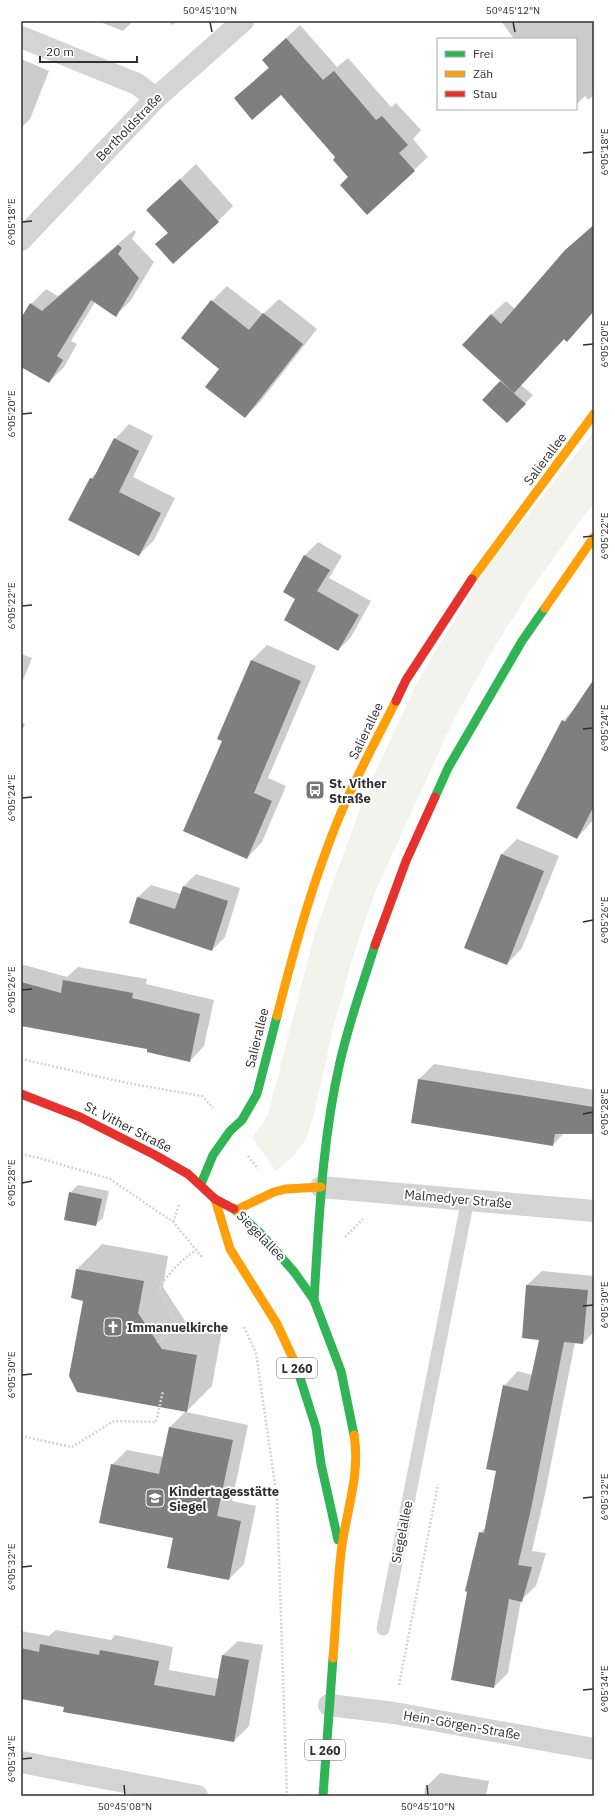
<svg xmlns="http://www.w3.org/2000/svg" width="615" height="1817" viewBox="0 0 615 1817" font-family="'IBM Plex Sans',sans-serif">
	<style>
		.green { fill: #f1f3ec }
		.shadow { fill: #0003 }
		.building { fill: #7f7f7f }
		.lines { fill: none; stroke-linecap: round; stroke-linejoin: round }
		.path { stroke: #d4d4d4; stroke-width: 2.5; stroke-dasharray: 2 2; stroke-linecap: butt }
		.lane { stroke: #d4d4d4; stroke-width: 13 }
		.street { stroke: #d4d4d4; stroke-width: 22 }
		.fast { stroke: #30b455; stroke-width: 9 }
		.slow { stroke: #ff9f0a; stroke-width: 9 }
		.jam { stroke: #e5322d; stroke-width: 9 }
		.ticks { fill: none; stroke: #303030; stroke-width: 1.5 }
		.labels { text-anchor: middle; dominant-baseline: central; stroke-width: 4; stroke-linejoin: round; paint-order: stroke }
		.shield { fill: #fff; stroke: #6e6e6e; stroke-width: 1 }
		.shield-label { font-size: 12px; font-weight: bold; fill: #303030 }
		.street-label { font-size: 13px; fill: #303030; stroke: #fff }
		.poi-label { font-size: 13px; font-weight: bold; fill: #303030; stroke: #fff; text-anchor: start }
		.neatline { fill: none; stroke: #303030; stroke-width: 1.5 }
		.ticks-label { font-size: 10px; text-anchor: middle; fill: #303030 }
	</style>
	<rect width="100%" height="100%" fill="#fff"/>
	<polygon class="green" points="594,431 594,502 530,591 497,643 454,719 376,890 354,953 333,1028 313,1118 306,1139 294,1156 276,1171 252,1138 268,1115 315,932 365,795 418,680 486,568"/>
	<g class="shadow">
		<polygon points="98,21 133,21 123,31"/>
		<polygon points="169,21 177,21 172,25"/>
		<polygon points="501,21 594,21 594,95 588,100 585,96 576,105 576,39 514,39"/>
		<polygon points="300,25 337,67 348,58 391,107 396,103 421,130 413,139 428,157 367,213 349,177 337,157 281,94 235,99 269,67 263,60"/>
		<polygon points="21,59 49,71 30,119 21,128"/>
		<polygon points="196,164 233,206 218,221 156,244 169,232 148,210"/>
		<polygon points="594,224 594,311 567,341 564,339 521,385 533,395 515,414 484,400 502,380 491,315 506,301 515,309 566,250"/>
		<polygon points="134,230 136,232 132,239 154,262 131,300 116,315 95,302 71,341 77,344 64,367 49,382 21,365 21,320 31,304 46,289 58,296"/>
		<polygon points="227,286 263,314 279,299 317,329 260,402 245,417 221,369 183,338 212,301"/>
		<polygon points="129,424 153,436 133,477 175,498 154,540 139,555 91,478 99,470 115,439"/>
		<polygon points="318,542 342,556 329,578 371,601 351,637 338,650 296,599 305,555"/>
		<polygon points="267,645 316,666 268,778 286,786 262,842 247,858 223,741 219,739 252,660"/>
		<polygon points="21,654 32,658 21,685"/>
		<polygon points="594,681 594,819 577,838 563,721 576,707"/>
		<polygon points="21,722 25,724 21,733"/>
		<polygon points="517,839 559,856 522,948 507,964 466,947 502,854"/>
		<polygon points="196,874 240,888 225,937 212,950 130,923 138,897 151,885 181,894 183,887"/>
		<polygon points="21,964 67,977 78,967 147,979 146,984 214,1000 204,1046 190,1061 149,1048 21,1025"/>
		<polygon points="434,1064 594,1090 594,1133 564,1133 553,1145 419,1079"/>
		<polygon points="78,1185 109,1191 103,1218 95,1225 70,1193"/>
		<polygon points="102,1244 168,1256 163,1287 187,1324 222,1330 212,1386 186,1412 248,1425 232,1501 256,1506 244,1564 229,1579 112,1465 127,1450 164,1457 170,1427 186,1411 84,1300 77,1269"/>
		<polygon points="542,1271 594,1276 594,1332 583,1343 575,1342 545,1494 532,1551 546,1553 536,1586 521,1600 508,1673 494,1687 480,1533 487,1526 497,1471 504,1386 518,1371 532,1375 540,1339 527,1285"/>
		<polygon points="56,1630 111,1640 115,1635 173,1647 169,1670 219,1679 223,1655 238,1641 263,1645 249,1726 234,1741 21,1698 21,1631 49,1636"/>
		<polygon points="440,1773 489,1781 486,1796 424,1796 425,1788"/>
	</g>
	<g class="building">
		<polygon points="286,38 323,80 334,71 376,120 382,116 408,145 399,153 415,171 367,215 340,185 348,177 333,160 335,157 281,95 252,120 234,98 269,68 262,60"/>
		<polygon points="180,179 219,222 173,264 155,244 168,233 146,210"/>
		<polygon points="594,225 594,311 567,342 564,339 514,393 462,345 491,314 501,324 565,250"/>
		<polygon points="118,245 122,248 118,254 139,278 116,317 91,300 57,356 63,360 49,383 21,367 21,318 30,303 42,311"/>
		<polygon points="211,300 249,330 263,313 303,344 245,418 205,387 219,369 181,338"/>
		<polygon points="500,381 526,404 507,423 482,400"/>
		<polygon points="114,438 139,451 119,492 161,513 139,556 68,520 90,478 93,479"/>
		<polygon points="304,555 330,570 317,591 359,615 338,651 284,620 295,599 283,592"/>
		<polygon points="251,660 301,681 254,793 272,801 247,859 183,831 222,741 217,739"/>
		<polygon points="594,679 594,806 577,839 516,808 562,720 565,722"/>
		<polygon points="501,854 544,871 507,965 464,948"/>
		<polygon points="183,886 228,901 212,951 129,923 137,897 175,909"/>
		<polygon points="63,980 133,993 132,998 200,1014 190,1062 147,1052 147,1049 21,1026 21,982 61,993"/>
		<polygon points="418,1079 594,1107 594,1134 555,1134 553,1146 411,1123"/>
		<polygon points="69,1192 102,1199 96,1226 64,1220"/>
		<polygon points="76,1269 144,1281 138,1313 162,1349 197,1355 187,1412 77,1392 69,1376 83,1301 71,1298"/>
		<polygon points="526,1285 588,1290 583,1344 564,1342 531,1509 518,1565 532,1567 522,1602 509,1599 494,1688 451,1680 467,1592 465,1591 479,1532 484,1533 496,1471 486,1469 503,1385 528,1391 539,1340 522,1338"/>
		<polygon points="169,1427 233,1440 217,1516 241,1521 229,1580 167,1568 173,1538 99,1523 111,1464 159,1474"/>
		<polygon points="40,1644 99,1655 100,1650 159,1661 154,1685 215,1696 222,1655 249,1660 234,1742 63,1712 64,1707 21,1699 21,1648 39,1652"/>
	</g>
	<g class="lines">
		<g class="path">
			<polyline points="21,1059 127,1083 202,1096 213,1108"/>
			<polyline points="21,1154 43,1159 110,1179 173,1222 202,1257"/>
			<polyline points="248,1156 258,1169"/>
			<polyline points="173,1222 179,1205"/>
			<polyline points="345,1237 363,1219"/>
			<polyline points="244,1327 256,1353 277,1498 287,1796"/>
			<path d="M157,1342l22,-13 -20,-41c11,-16 21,-27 37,-38"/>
			<polyline points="21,1436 72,1447 114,1421 156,1422 163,1391"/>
			<polyline points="399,1685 438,1484"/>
		</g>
		<polyline class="lane" points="383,1629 468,1199"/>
		<g class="street">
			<polyline points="21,37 137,84 156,98"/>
			<polyline points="21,240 156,98 243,21"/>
			<polyline points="321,1187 594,1211"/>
			<polyline points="329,1705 394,1713 594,1749"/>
			<polyline points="21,1762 197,1796"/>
		</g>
		<g class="fast">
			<polyline points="435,797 448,768 522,641 545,608"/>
			<polyline points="201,1184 213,1155 230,1131 242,1120 257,1094 277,1016"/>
			<polyline points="234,1209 261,1234 295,1273 314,1300 341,1371 354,1435"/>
			<path d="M314,1300c5,-80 8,-160 26,-238 9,-40 23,-78 35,-117"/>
			<polyline points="296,1365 316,1428 321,1464 338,1540"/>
			<polyline points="323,1796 333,1658"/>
		</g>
		<g class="slow">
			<polyline points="472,579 594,414"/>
			<polyline points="545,608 594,537"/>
			<path d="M277,1016c18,-71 40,-150 70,-217 15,-33 32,-65 49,-98"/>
			<polyline points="215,1199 230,1249 277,1324 296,1365"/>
			<polyline points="236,1210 274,1192 286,1189 321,1187"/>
			<path d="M333,1658c3,-35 4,-70 8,-105 4,-38 20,-79 13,-118"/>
		</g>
		<g class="jam">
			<polyline points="396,701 406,680 472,579"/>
			<polyline points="375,945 406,861 435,797"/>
			<polyline points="21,1094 80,1117 155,1155 188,1174 215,1199 234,1209"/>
		</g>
	</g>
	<path class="ticks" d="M210,22l2,10M513,22l2,10M583,153l10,-1M22,222l10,-1M583,345l10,-1M22,414l10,-1M583,537l10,-1M22,606l10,-1M583,729l10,-1M22,798l10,-1M583,922l10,-2M22,990l10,-1M583,1114l10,-2M22,1183l10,-2M583,1306l10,-1M22,1375l10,-1M583,1498l10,-1M22,1567l10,-1M583,1690l10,-1M22,1759l10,-1M124,1785l1,10M427,1785l1,10"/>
	<defs>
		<g id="bus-square" transform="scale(1)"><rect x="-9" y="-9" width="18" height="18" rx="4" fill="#787878" stroke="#fff"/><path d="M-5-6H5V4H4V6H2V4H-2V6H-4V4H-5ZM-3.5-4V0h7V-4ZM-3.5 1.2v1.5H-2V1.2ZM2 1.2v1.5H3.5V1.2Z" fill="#fff"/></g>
		<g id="church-square" transform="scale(1)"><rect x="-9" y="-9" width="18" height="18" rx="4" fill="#787878" stroke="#fff"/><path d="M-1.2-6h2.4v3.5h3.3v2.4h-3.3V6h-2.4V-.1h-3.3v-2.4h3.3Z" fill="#fff"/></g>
		<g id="school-square" transform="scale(1)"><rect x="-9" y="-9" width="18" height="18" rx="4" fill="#787878" stroke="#fff"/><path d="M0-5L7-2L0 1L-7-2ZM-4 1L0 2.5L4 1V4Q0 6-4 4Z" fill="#fff"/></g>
	</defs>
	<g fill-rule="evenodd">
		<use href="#bus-square" x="315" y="790"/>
		<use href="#church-square" x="113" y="1327"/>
		<use href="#school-square" x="155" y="1498"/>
	</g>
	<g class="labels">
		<g class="shield">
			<rect x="277" y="1358" width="40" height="20" rx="3"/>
			<rect x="305" y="1740" width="40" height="20" rx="3"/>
		</g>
		<g class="shield-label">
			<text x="297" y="1368">L 260</text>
			<text x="325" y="1750">L 260</text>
		</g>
		<g class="street-label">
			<text transform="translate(129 127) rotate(-46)">Bertholdstraße</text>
			<text transform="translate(545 459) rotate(-53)">Salierallee</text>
			<text transform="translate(366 731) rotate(-64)">Salierallee</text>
			<text transform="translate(257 1038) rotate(-76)">Salierallee</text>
			<text transform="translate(128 1127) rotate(27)">St. Vither Straße</text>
			<text transform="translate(458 1199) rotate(5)">Malmedyer Straße</text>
			<text transform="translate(261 1236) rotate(46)">Siegelallee</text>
			<text transform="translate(402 1532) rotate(-79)">Siegelallee</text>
			<text transform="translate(462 1725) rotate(10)">Hein-Görgen-Straße</text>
		</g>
		<g class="poi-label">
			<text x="329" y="783">St. Vither<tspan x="329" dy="15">Straße</tspan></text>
			<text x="127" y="1327">Immanuelkirche</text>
			<text x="169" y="1491">Kindertagesstätte<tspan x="169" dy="15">Siegel</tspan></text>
		</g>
	</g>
	<rect width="615" height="1817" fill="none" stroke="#ffffff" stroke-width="44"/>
	<rect x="437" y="38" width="140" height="72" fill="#ffffff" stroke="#acacac"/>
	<rect x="445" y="51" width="20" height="6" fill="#30b455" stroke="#acacac"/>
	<text x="473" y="58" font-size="12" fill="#303030">Frei</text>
	<rect x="445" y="71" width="20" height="6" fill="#ff9f0a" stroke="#acacac"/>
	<text x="473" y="78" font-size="12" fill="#303030">Zäh</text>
	<rect x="445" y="91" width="20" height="6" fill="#e5322d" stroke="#acacac"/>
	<text x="473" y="98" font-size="12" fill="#303030">Stau</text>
	<path d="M40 56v6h97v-6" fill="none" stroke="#303030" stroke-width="2"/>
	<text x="46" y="56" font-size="12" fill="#303030" stroke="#ffffff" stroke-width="3" paint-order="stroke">20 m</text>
	<rect x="22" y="22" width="571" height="1773" class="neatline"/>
	<g class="ticks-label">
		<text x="210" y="14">50°45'10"N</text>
		<text x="513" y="14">50°45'12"N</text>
		<text transform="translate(604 152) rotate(-90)" y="4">6°05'18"E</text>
		<text transform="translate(11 222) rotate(-90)" y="4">6°05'18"E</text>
		<text transform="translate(604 344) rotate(-90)" y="4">6°05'20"E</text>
		<text transform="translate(11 414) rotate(-90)" y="4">6°05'20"E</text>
		<text transform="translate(604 536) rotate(-90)" y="4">6°05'22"E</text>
		<text transform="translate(11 606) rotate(-90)" y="4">6°05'22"E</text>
		<text transform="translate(604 728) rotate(-90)" y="4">6°05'24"E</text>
		<text transform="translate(11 798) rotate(-90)" y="4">6°05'24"E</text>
		<text transform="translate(604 920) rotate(-90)" y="4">6°05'26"E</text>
		<text transform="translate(11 990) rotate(-90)" y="4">6°05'26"E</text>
		<text transform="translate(604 1112) rotate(-90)" y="4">6°05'28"E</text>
		<text transform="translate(11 1183) rotate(-90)" y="4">6°05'28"E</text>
		<text transform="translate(604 1305) rotate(-90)" y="4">6°05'30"E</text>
		<text transform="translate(11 1375) rotate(-90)" y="4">6°05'30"E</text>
		<text transform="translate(604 1497) rotate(-90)" y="4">6°05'32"E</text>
		<text transform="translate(11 1567) rotate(-90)" y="4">6°05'32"E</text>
		<text transform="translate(604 1689) rotate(-90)" y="4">6°05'34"E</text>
		<text transform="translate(11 1759) rotate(-90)" y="4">6°05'34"E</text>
		<text x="125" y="1810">50°45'08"N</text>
		<text x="428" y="1810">50°45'10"N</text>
	</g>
</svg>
